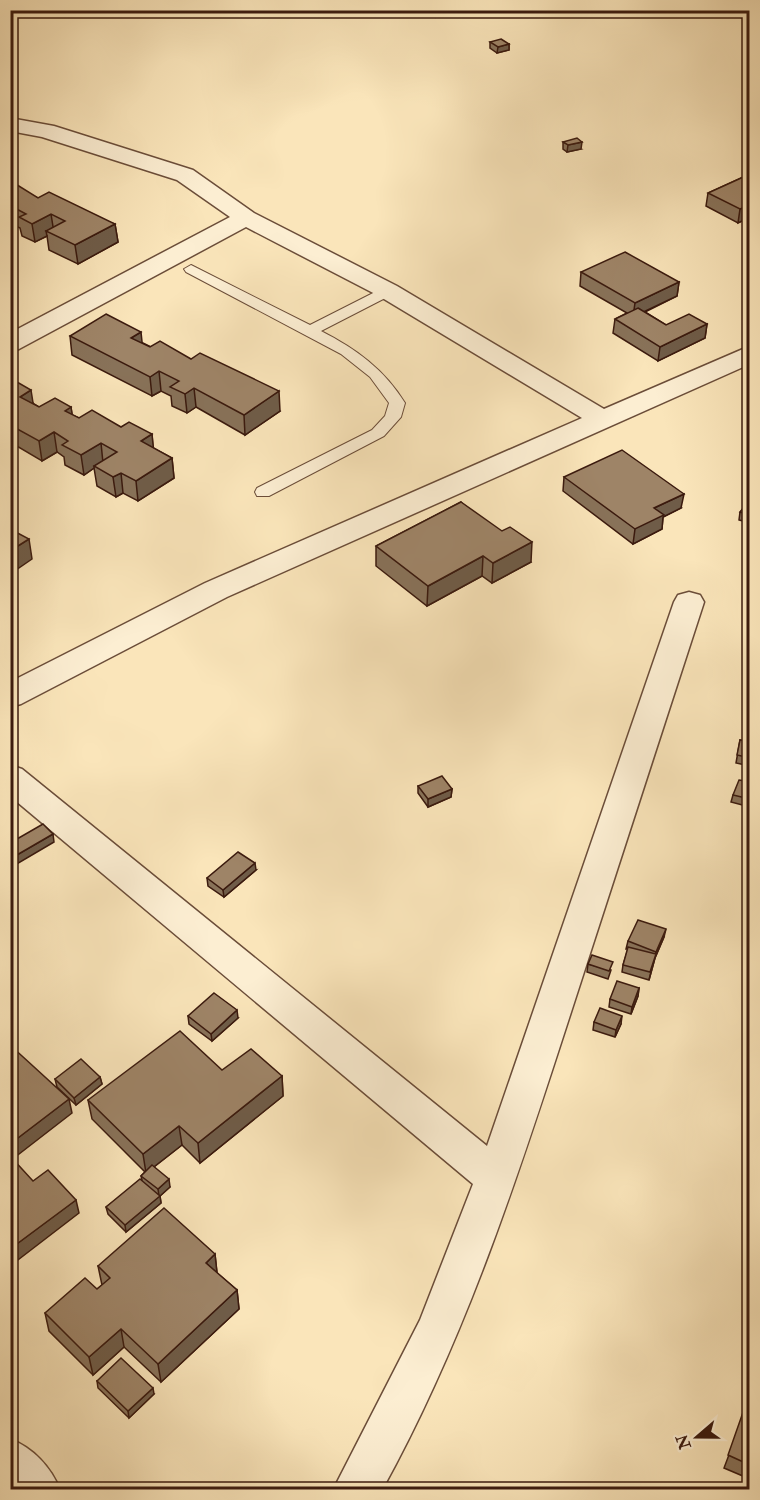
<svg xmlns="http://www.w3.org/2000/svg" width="760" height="1500" viewBox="0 0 760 1500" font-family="'IM FELL Double Pica',serif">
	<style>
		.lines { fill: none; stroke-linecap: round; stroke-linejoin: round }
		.lane-casing { stroke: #6b4d39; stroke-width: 2 }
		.street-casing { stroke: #6b4d39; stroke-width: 3 }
		.lane { fill: #fceed2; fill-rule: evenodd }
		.street { fill: #fceed2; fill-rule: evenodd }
		.wall { fill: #887259; stroke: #3b1a0e; stroke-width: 1.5 }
		.shaded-wall { fill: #6f5c48; stroke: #3b1a0e; stroke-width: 1.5 }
		.building { fill: #9e8467; stroke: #3b1a0e; stroke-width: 1.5 }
	</style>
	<rect width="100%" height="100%" fill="#fae5ba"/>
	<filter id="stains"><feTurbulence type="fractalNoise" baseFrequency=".00333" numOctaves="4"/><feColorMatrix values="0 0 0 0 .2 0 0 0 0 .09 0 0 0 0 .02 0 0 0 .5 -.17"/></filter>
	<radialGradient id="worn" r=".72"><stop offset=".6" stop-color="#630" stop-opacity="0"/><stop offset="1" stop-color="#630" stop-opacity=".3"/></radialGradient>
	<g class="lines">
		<g class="lane-casing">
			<path id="lane" d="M191,265l119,60 73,-37h10l2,3 -2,3 -72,37c35,18 63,38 84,72l-4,14 -17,19 -115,60h-12l-2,-4 2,-4 115,-58 13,-14 4,-13 -19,-26 -29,-23 -155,-82 -2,-3z"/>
		</g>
		<g class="street-casing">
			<g id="street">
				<polygon points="729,10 750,10 750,22"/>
				<polygon points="10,118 54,126 193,170 254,213 397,286 604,409 750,346 750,364 227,597 21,704 10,707 10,682 205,583 582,418 379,296 246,227 19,349 10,352 10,333 230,217 177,180 42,137 10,131"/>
				<path d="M689,592l11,3 4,7c-44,135 -88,271 -132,407 -53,164 -106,329 -190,481h-49l87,-170 53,-136 -463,-388v-31l12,4 465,377 187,-544 4,-7z"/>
				<path d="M10,1439c23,9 41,28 50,51h-50z"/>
			</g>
		</g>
		<use href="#lane" class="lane"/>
		<use href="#street" class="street"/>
	</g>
	<g class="wall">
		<polygon points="424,10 449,10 449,12 436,17"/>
		<polygon points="490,42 509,44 509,50 497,53 490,48"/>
		<polygon points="563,142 581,149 567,152 563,149"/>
		<polygon points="750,174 750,217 738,223 706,206 708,193"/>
		<polygon points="10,185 38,198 115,224 118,242 78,264 49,250 47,236 35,242 22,236 20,228 16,226 10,228"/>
		<polygon points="581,272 679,282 677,296 645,312 666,325 707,324 705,338 658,361 613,333 615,319 627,313 580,286"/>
		<polygon points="70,336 143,343 280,411 245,435 196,407 187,413 172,406 171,396 161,391 152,396 72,355"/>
		<polygon points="10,378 34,404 39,407 71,407 72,415 79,418 121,427 152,434 153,448 172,458 174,478 138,501 123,493 116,497 97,486 94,468 84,475 65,465 64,457 57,452 42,461 10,442"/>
		<polygon points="564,477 681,508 663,517 662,529 633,544 563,491"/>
		<polygon points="461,502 531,562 492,583 482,576 427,606 376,566 376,546"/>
		<polygon points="750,503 750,523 739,520 740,512"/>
		<polygon points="740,740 750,742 750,766 736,763"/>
		<polygon points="750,782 750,807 731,802 733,795"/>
		<polygon points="418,786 452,789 451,797 428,807 418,793"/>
		<polygon points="256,870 224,897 208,886 207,878"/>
		<polygon points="664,937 655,958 649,980 622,972 623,965 628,949 626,949 628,941"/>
		<polygon points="588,964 611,970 608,979 587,972"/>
		<polygon points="639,988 638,996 631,1014 609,1007 610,999"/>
		<polygon points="188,1016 238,1018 212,1041 189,1024"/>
		<polygon points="594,1022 621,1024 615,1037 593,1030"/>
		<polygon points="222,1070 282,1076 283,1096 200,1163 182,1145 154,1167 170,1187 160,1196 161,1203 126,1232 108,1214 106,1207 142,1180 141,1176 145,1172 92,1119 88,1100"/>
		<polygon points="100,1077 102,1084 76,1105 57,1087 55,1079"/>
		<polygon points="215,1254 217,1273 237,1290 239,1309 161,1382 124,1347 93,1375 49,1331 45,1313 97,1289 102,1285 98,1266"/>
		<polygon points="97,1381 154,1394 129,1418 98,1388"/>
		<polygon points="750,1399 750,1479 724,1468"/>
	</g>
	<g class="shaded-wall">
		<polygon points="437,10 449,10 449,12 436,17"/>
		<polygon points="509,44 509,50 497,53 498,47"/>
		<polygon points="582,142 581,149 567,152 568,145"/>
		<polygon points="750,205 750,217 738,223 740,209"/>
		<polygon points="13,207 16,226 10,228 10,208"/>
		<polygon points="51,214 54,233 46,231 47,236 35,242 32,224"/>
		<polygon points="115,224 118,242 78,264 75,245"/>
		<polygon points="679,282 677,296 633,317 635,303"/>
		<polygon points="707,324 705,338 658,361 660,347"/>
		<polygon points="141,332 143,351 131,338"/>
		<polygon points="159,371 161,391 152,396 150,377"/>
		<polygon points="194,388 196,407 187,413 185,394"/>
		<polygon points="31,390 34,409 20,397"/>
		<polygon points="279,391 280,411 245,435 244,415"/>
		<polygon points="71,407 74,426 65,411"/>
		<polygon points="54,432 57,452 42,461 39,441"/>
		<polygon points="152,434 154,454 141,441"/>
		<polygon points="101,443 103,463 94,466 94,468 84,475 81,455"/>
		<polygon points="172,458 174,478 138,501 136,481"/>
		<polygon points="121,473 123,493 116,497 113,477"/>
		<polygon points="684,494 681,508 663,517 662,529 633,544 635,529 654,508"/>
		<polygon points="29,539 32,559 10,574 10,551"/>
		<polygon points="532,542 531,562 492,583 493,563"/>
		<polygon points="483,556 482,576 427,606 428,586"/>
		<polygon points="452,789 451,797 428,807 428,799"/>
		<polygon points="53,834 54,842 10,868 10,859"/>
		<polygon points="255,863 256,870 224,897 223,890"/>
		<polygon points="666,929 664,937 655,958 649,980 656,952"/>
		<polygon points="639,988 638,996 631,1014 632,1007"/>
		<polygon points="237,1010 238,1018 212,1041 211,1034"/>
		<polygon points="622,1016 621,1024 615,1037 616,1030"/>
		<polygon points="282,1076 283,1096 200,1163 198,1143"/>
		<polygon points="100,1077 102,1084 76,1105 74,1098"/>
		<polygon points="69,1099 72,1113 10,1161 10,1144"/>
		<polygon points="179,1126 182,1145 146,1173 143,1154"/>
		<polygon points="169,1179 170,1187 160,1196 161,1203 126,1232 125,1225 159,1196 158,1189"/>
		<polygon points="76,1200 79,1213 10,1266 10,1249"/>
		<polygon points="215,1254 217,1273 206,1263"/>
		<polygon points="237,1290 239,1309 161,1382 158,1364"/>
		<polygon points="121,1329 124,1347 93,1375 89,1357"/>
		<polygon points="153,1388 154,1394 129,1418 128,1411"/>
	</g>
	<g class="building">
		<polygon points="501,39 509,44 498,47 490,42"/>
		<polygon points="577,138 582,142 568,145 563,142"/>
		<polygon points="750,174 750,205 740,209 708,193"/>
		<polygon points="14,183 38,198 49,192 115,224 75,245 46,231 65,221 51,214 32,224 19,217 26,214 13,207 10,208 10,185"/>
		<polygon points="625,252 679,282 635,303 581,272"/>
		<polygon points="638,308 666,325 689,314 707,324 660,347 615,319"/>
		<polygon points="106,314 141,332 131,338 150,347 160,341 191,359 200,353 279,391 244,415 194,388 185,394 170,387 179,381 159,371 150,377 70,336"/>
		<polygon points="10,378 31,390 20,397 39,407 55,398 71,407 65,411 79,418 92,410 121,427 129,422 152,434 141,441 172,458 136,481 121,473 113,477 94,466 117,452 101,443 81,455 62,445 68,441 54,432 39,441 10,425"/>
		<polygon points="622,450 684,494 654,508 664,515 635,529 564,477"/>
		<polygon points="461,502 502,531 510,527 532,542 493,563 483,556 428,586 376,546"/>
		<polygon points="748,502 750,503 750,515 740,512"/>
		<polygon points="10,529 29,539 10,551"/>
		<polygon points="740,740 750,742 750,758 737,755"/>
		<polygon points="442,776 452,789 428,799 418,786"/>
		<polygon points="739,780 750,782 750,799 733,795"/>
		<polygon points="43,824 53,834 10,859 10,843"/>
		<polygon points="238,852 255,863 223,890 207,878"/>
		<polygon points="638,920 666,929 656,952 628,941"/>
		<polygon points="628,947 656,954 650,972 623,965"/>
		<polygon points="592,955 613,962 609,971 588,964"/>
		<polygon points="617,981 639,988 632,1007 610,999"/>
		<polygon points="214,993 237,1010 211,1034 188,1016"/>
		<polygon points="600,1008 622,1016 616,1030 594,1022"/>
		<polygon points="180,1031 222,1070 251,1049 282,1076 198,1143 179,1126 143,1154 88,1100"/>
		<polygon points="10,1045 69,1099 10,1144"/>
		<polygon points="81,1059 100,1077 74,1098 55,1079"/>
		<polygon points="11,1157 33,1181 48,1170 76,1200 10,1249 10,1158"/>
		<polygon points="152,1165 169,1179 158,1189 141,1176"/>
		<polygon points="140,1179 160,1196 125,1225 106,1207"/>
		<polygon points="164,1208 215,1254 206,1263 237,1290 158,1364 121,1329 89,1357 45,1313 85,1278 97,1289 110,1278 98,1266"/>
		<polygon points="121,1358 153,1388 128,1411 97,1381"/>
		<polygon points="748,1398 750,1399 750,1465 728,1455"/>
	</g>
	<rect width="760" height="1500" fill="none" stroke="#fae5ba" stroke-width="36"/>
	<rect x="12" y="12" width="736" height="1476" fill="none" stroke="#3b1a0e" stroke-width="3"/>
	<rect x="18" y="18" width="724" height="1464" fill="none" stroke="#3b1a0e" stroke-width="1.5"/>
	<g transform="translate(697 1437) rotate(250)" stroke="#fceed2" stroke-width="4.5" paint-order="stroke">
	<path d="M0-4.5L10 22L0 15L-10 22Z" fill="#3b1a0e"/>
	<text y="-9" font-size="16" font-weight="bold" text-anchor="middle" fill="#3b1a0e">N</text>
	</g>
	<rect width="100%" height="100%" filter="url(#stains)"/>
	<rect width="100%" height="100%" fill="url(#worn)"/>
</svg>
